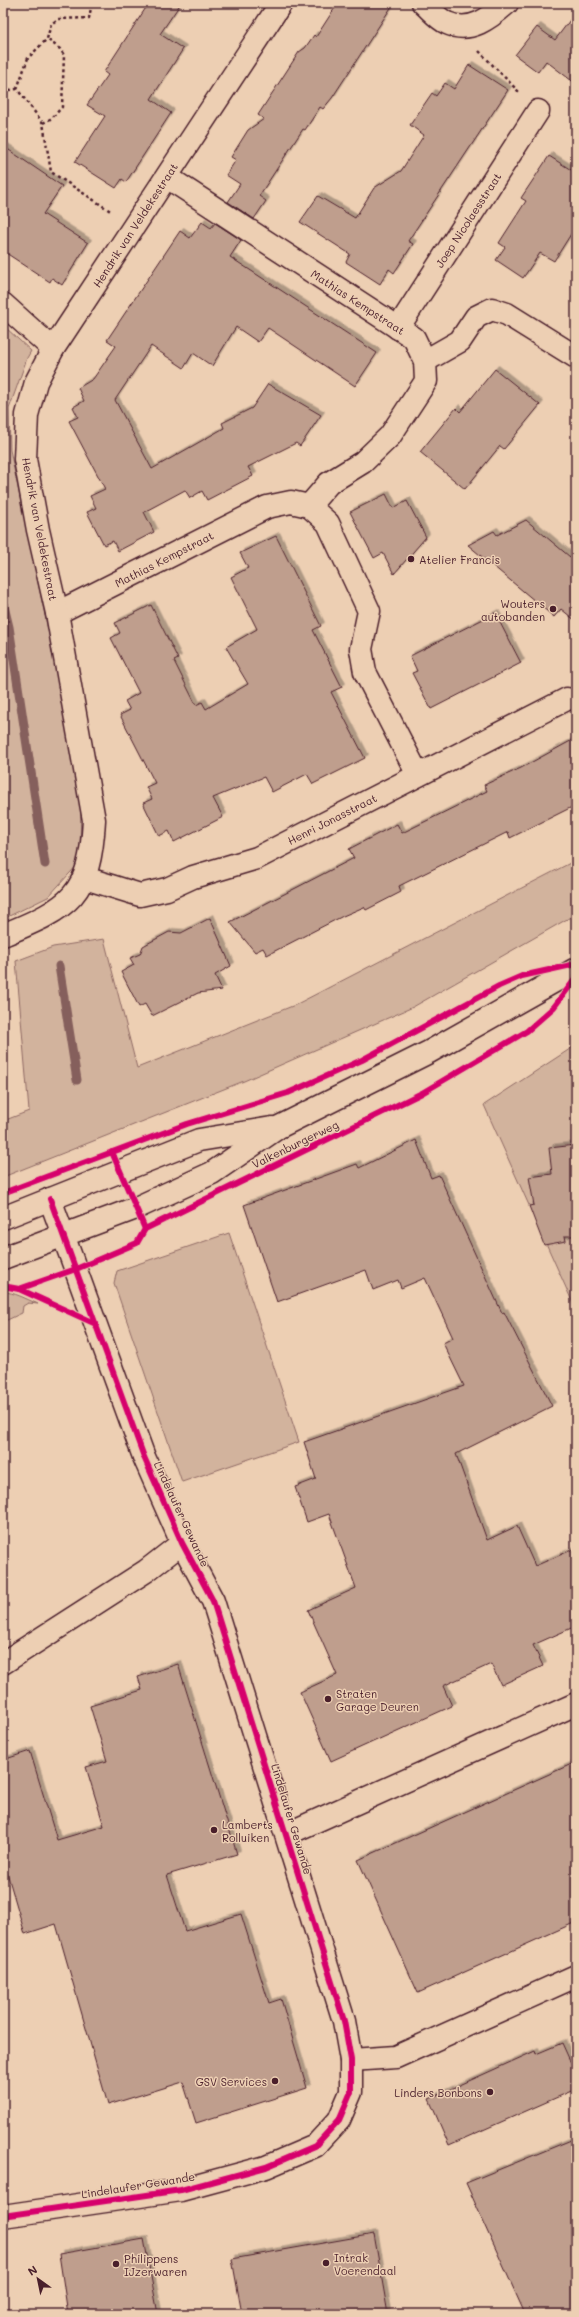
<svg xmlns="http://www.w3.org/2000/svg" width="579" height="2317" viewBox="0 0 579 2317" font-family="Mali,sans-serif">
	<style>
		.green { fill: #d2b39d; stroke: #8e6964 }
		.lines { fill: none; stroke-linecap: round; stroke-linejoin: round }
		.stream { stroke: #855f5c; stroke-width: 9 }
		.building { fill: #bf9e8d; stroke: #4a1f2b; filter: url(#shadow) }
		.minor-casing { stroke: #4a1f2b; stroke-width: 25 }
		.secondary-casing { stroke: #4a1f2b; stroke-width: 25 }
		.path { stroke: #4a1f2b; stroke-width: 2.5; stroke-dasharray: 3 3; stroke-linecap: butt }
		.minor { stroke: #edcfb3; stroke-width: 22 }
		.secondary { stroke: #edcfb3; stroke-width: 22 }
		.cycleway-casing { stroke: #edcfb3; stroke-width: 8 }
		.cycleway { stroke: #d6006c; stroke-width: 6 }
		.poi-dot { fill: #4a1f2b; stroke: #edcfb3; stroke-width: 1.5 }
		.labels { text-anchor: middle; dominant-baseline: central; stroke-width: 3; stroke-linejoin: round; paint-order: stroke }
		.street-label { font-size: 11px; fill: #4a1f2b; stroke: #edcfb3 }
		.poi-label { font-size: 11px; fill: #4a1f2b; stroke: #edcfb3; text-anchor: start }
	</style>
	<defs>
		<filter id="shadow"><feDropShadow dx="3.5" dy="-3.5" stdDeviation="0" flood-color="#0004"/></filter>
	</defs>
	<rect width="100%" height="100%" fill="#edcfb3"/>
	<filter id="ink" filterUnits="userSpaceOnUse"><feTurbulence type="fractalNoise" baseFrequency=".025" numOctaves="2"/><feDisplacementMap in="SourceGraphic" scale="8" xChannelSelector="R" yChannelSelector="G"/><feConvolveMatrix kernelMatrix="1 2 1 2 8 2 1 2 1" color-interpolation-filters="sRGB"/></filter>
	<g filter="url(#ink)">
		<g class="green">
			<polygon points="5,327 31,351 27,358 9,409 10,450 81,786 80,862 48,897 3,919 3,328"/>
			<polygon points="576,860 576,914 413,1007 244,1081 3,1177 3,1121 29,1111 16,961 53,947 104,939 137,1068 295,1005"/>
			<polygon points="576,1045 576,1310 484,1105"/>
			<polygon points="229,1233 299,1442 182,1482 114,1283 117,1271"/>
			<path d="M3,1292c11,0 23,7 33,11l2,1 -10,-1 -5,3 -1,7 -19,9z"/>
		</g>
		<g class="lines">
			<g class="stream">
				<polyline points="3,602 9,627 45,864"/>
				<polyline points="59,966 77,1080"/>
			</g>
		</g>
		<g class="building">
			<polygon points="149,3 181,3 160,34 183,49 151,99 171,113 126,182 122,179 116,188 75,162 105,116 87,105 108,75 104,72"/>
			<polygon points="338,3 394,3 332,98 323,109 320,107 305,130 303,129 259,196 266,201 254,219 228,202 240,184 226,175 236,160 231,157 248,130 264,119 258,115 299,52 305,48 314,35 316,37"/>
			<polygon points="576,12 576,84 546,61 538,72 515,55 537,27 555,40"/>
			<polygon points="469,65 508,90 408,241 413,244 394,273 389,269 380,284 346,262 350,254 300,222 318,196 355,218 374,188 401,171 424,135 410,125 432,93 436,96 445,83 454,89"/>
			<polygon points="3,146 62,186 43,214 88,243 62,285 52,278 50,282 3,251"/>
			<polygon points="549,156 576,173 576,226 554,261 540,253 523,278 496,260 505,247 499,243 526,201 521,198"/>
			<polygon points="202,222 211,228 215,223 241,240 230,257 377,353 355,386 268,328 258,342 236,327 212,366 193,353 184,368 151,346 115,400 152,469 224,428 222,423 252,408 268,384 321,415 300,446 296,443 248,467 253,476 207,500 202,491 190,498 185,490 144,512 154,532 118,551 113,541 104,545 87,512 96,508 90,496 105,489 69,421 78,417 73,407 84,401 78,388 93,379 116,346 107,340 180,231 190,238"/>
			<polygon points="495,369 540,405 504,449 500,446 465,489 420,452 456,408 460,412"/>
			<polygon points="386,494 393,508 407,501 426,537 394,574 383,553 374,558 350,512"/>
			<polygon points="526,520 576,562 576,621 561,609 554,617 468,545 494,531 497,535"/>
			<polygon points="276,536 321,626 313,630 342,687 331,692 365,758 313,784 307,774 272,792 264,777 213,798 223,817 174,842 169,831 159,836 143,803 152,799 146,787 155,783 120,715 130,710 125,701 139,693 111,638 120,633 115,623 151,605 178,659 174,661 196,705 202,702 206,709 248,684 226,647 257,629 231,577 248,568 240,553"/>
			<polygon points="495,613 521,663 431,709 412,673 417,671 410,656"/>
			<polygon points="576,738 576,805 510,838 508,832 399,886 401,892 366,910 364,907 343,916 267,955 263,948 255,952 230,922 354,858 349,849 397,824 402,833 487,791 484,785 521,768"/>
			<polygon points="210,918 231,966 215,975 222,990 198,993 152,1016 145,1004 139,1007 121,972 134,965 130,958 140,954 143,946 169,932 181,933"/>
			<polygon points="416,1140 431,1178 439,1175 502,1313 504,1312 552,1406 456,1454 487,1540 517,1526 535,1566 576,1548 576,1626 533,1645 543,1666 501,1685 491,1664 443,1686 452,1706 331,1761 300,1692 337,1675 308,1610 356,1588 329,1514 307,1522 295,1487 316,1479 304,1442 464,1386 443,1343 453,1338 425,1278 401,1288 398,1280 373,1290 366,1270 277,1302 244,1205 357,1164 359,1168"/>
			<polygon points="576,1145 576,1236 565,1236 566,1241 544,1245 529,1206 534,1205 529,1177 552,1174 549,1148"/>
			<polygon points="178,1664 237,1854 167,1875 185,1931 241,1914 269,2003 281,1999 307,2088 196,2123 183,2082 108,2105 56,1924 25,1934 3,1859 3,1760 30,1751 57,1840 104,1826 86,1767 107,1761 90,1706 142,1690 138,1677"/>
			<polygon points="576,1762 576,1922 418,1993 358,1860"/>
			<polygon points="562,2043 576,2074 576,2089 449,2145 429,2099 535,2051 536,2054"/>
			<polygon points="576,2138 576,2314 525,2314 466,2183"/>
			<polygon points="374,2234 388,2314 242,2314 232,2259"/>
			<polygon points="144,2239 158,2314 68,2314 59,2254"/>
		</g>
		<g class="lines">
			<g class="minor-casing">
				<g id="minor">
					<path d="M423,3c7,6 15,16 24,20 23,11 43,-5 60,-20"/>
					<polyline points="3,304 53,349"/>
					<polyline points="398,328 538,111"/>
					<polyline points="425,361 460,341 476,317 492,309 507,314 576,357"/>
					<polyline points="309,506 328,523 369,611 361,649 365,672 418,775"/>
					<polyline points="57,613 267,507 291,502 309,506 329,483 363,462 390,436 426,381 425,361 414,338 167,177"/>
					<polyline points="85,878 140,895 167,889 193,877 257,858 567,699"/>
					<path d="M3,935c68,-28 87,-39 91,-115l-37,-207 -19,-83 -13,-71 2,-44 9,-33 17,-33 228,-346"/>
					<polyline points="3,1663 146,1571 182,1543"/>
					<polyline points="287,1834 576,1704"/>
					<polyline points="351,2060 396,2057 576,1976"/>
					<polyline points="3,2216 181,2190 266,2167 315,2146 339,2120 351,2092 351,2060 344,2021 213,1601 182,1543 144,1457 50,1199"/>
				</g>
			</g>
			<g class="secondary-casing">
				<g id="secondary">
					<polyline points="3,1218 199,1140 272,1128"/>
					<polyline points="3,1258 136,1208 212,1173 279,1127 429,1052 576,969"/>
				</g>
			</g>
			<g class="path">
				<polyline points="479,51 519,92"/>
				<polyline points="17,89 28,58 47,39 51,24 58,19 89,18 92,3"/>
				<polyline points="3,91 17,89 43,123 51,172 112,212"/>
				<polyline points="43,123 52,118 62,107 64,55 60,49 47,39"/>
			</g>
			<use href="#minor" class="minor"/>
			<use href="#secondary" class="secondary"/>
			<g class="cycleway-casing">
				<g id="cycleway">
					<polyline points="112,1152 145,1229"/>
					<polyline points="3,1193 187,1124 288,1093 362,1060 499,986 522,976 576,964"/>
					<polyline points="3,1286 19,1289 76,1269 137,1243 145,1229 422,1093 527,1031 554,1007 576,978"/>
					<polyline points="19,1289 96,1324"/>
					<polyline points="3,2216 181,2190 266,2167 315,2146 339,2120 351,2092 351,2060 344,2021 213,1601 182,1543 144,1457 50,1199"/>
				</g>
			</g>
			<use href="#cycleway" class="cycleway"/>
		</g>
	</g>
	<g class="poi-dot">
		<circle cx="411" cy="559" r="4"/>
		<circle cx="553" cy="609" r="4"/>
		<circle cx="328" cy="1699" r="4"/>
		<circle cx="214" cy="1830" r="4"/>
		<circle cx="275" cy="2081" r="4"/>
		<circle cx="490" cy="2092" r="4"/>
		<circle cx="326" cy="2263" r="4"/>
		<circle cx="116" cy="2264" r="4"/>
	</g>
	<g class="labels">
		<g class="street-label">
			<text transform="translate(468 220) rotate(-57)">Joep Nicolaesstraat</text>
			<text transform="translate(135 225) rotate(-57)">Hendrik van Veldekestraat</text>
			<text transform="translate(358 302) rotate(33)">Mathias Kempstraat</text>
			<text transform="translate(40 529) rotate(79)">Hendrik van Veldekestraat</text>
			<text transform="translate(164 559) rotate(-27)">Mathias Kempstraat</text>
			<text transform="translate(332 819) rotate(-27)">Henri Jonasstraat</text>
			<text transform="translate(295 1144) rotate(-26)">Valkenburgerweg</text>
			<text transform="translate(182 1514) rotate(65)">Lindelaufer Gewande</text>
			<text transform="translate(292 1819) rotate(73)">Lindelaufer Gewande</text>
			<text transform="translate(138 2185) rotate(-9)">Lindelaufer Gewande</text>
		</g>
		<g class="poi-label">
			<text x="419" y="559">Atelier Francis</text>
			<text x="545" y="603" text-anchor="end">Wouters<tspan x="545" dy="13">autobanden</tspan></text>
			<text x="336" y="1693">Straten<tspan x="336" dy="13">Garage Deuren</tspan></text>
			<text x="222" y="1824">Lamberts<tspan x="222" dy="13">Rolluiken</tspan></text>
			<text x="267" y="2081" text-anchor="end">GSV Services</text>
			<text x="482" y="2092" text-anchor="end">Linders Bonbons</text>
			<text x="334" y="2257">Intrak<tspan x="334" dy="13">Voerendaal</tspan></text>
			<text x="124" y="2258">Philippens<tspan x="124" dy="13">IJzerwaren</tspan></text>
		</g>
	</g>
	<rect width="579" height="2317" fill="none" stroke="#edcfb3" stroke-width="16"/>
	<rect x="8" y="8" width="563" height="2301" fill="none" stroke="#4a1f2b" stroke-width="1.5" filter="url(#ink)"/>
	<g transform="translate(38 2279) rotate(327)" stroke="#edcfb3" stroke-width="3" paint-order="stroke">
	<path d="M0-3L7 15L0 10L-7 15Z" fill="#4a1f2b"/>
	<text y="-6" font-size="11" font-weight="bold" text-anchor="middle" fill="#4a1f2b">N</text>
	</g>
</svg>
